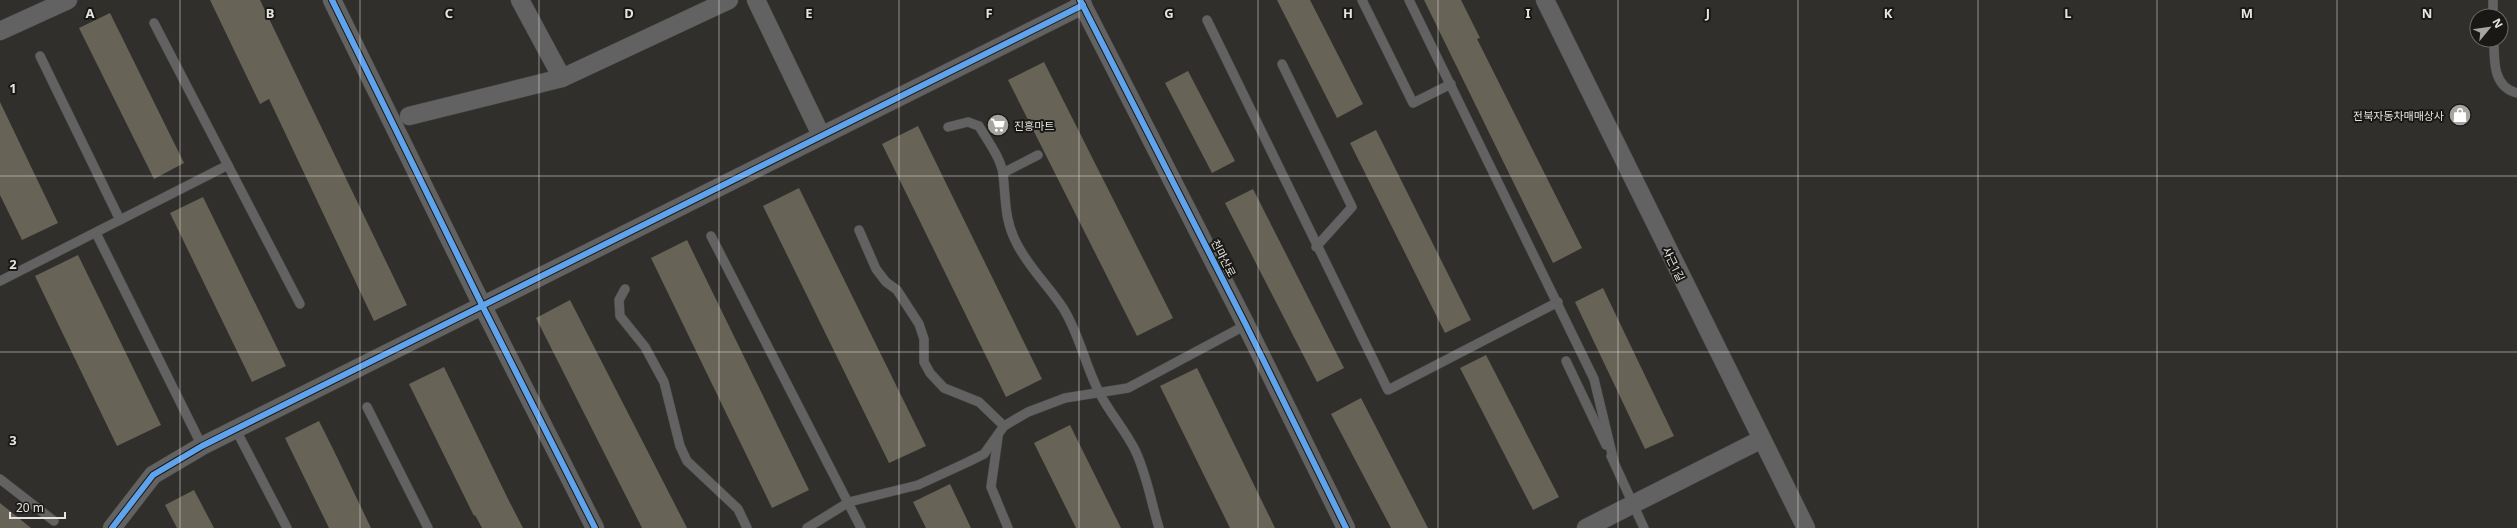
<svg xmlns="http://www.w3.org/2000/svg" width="2517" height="528" viewBox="0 0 2517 528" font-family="'Noto Sans','Noto Sans KR',sans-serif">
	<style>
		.building { fill: #686357 }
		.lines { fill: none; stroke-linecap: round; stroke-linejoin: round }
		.lane-casing { stroke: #4d4c49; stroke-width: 10 }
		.street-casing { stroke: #4d4c49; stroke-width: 19 }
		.lane { stroke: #626262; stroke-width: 9 }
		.street { stroke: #626262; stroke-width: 18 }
		.cycleway-casing { stroke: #1a1815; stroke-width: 8 }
		.cycleway { stroke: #60a3ed; stroke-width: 6 }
		.grid { fill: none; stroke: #e6e4df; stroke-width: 1; stroke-opacity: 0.55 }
		.labels { text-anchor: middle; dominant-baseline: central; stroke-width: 4; stroke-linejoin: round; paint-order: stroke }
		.poi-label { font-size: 11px; fill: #e6e4df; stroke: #1a1815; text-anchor: end }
		.street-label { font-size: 11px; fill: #e6e4df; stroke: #1a1815 }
		.grid-label { font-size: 13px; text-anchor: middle; font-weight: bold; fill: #e6e4df; stroke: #1a1815; stroke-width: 4; stroke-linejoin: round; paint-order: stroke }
	</style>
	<rect width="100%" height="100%" fill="#312f2b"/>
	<g class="building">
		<polygon points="210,0 260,0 407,305 374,321 269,99 260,104"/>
		<polygon points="1277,0 1310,0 1363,104 1337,118"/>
		<polygon points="1424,0 1461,0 1480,38 1477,39 1582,248 1553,263"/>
		<polygon points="110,13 184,163 154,179 79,28"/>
		<polygon points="1044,62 1173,318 1137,336 1008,80"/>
		<polygon points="1188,71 1235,161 1212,173 1165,83"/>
		<polygon points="0,102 58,223 22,240 0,195"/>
		<polygon points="918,126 1042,379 1006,397 882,144"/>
		<polygon points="1376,130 1471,320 1445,333 1350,143"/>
		<polygon points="799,188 926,446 889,463 763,206"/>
		<polygon points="1253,189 1344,368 1317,382 1225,203"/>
		<polygon points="203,197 286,366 252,382 170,213"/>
		<polygon points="687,240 809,490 772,508 651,258"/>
		<polygon points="78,255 161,425 117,446 35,276"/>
		<polygon points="1603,288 1674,436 1645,449 1575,302"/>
		<polygon points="570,300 687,528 642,528 536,318"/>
		<polygon points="1486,355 1559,497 1533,510 1460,368"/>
		<polygon points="444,367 508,499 523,528 482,528 475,515 474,516 409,384"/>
		<polygon points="1197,368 1275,528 1230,528 1160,386"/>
		<polygon points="1361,398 1428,528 1391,528 1331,414"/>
		<polygon points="319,421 334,451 371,528 329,528 285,438"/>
		<polygon points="1070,425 1121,528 1076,528 1034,443"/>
		<polygon points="950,484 971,528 926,528 913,502"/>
		<polygon points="194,490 214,528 177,528 165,505"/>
		<polygon points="0,503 31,528 0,528"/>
	</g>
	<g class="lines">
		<g class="lane-casing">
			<g id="lane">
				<polyline points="1362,0 1413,103 1451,84"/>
				<polyline points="1409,0 1594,379 1614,462"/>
				<polyline points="2493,0 2493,16"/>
				<polyline points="1207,20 1388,390 1558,302"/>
				<polyline points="154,23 300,304"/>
				<path d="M2494,40c0,21 -1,47 23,53"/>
				<polyline points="40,56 120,220"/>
				<polyline points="1282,64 1352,207 1316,247"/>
				<path d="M948,127l20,-5 11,4c8,14 22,32 24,48 3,24 1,45 13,68 12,25 32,43 47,66 17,27 22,58 37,86 10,19 25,36 35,56 12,25 16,52 24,78"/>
				<polyline points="1003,173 1038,155"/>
				<polyline points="859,230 876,269 886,282 897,290 919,324 924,339 924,362 930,373 944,388 979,402 1004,426"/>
				<polyline points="96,233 202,446"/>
				<polyline points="711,236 861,528"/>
				<polyline points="0,281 228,165"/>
				<polyline points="625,289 619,300 620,316 645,347 664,382 680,446 687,461 738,509 747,528"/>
				<polyline points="1566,361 1606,445"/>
				<polyline points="367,407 428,528"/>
				<polyline points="236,430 287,528"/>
				<polyline points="998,437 991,487 1008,528"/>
				<polyline points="1611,456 1644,528"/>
				<polyline points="0,479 54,521"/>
				<polyline points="807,528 849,502 918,485 968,462 984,454 1004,426 1028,412 1065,398 1128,388 1246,325"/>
			</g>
		</g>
		<g class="street-casing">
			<g id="street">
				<polyline points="332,0 482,305 595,528"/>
				<polyline points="520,0 562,78"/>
				<polyline points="756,0 821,135"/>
				<polyline points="1080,0 1246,325 1346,528"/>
				<polyline points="1545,0 1806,528"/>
				<polyline points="0,31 68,0"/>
				<polyline points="409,116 562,78 729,0"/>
				<polyline points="112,528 153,475 202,446 1083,5"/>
				<polyline points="1586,528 1760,440"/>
			</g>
		</g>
		<use href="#lane" class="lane"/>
		<use href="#street" class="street"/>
		<g class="cycleway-casing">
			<g id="cycleway">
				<polyline points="332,0 482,305 595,528"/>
				<polyline points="1080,0 1246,325 1346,528"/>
				<polyline points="112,528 153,475 202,446 1083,5"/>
			</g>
		</g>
		<use href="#cycleway" class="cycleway"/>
	</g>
	<path class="grid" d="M180,0v528M360,0v528M539,0v528M719,0v528M899,0v528M1079,0v528M1258,0v528M1438,0v528M1618,0v528M1798,0v528M1978,0v528M2157,0v528M2337,0v528M0,176h2517M0,352h2517"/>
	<defs>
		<g id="shop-disc" transform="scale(1.15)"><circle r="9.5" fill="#a7a5a0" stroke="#1a1815"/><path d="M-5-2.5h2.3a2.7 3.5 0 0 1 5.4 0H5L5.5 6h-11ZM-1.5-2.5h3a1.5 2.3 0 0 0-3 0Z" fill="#fff"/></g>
		<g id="supermarket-disc" transform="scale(1.15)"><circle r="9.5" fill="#a7a5a0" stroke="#1a1815"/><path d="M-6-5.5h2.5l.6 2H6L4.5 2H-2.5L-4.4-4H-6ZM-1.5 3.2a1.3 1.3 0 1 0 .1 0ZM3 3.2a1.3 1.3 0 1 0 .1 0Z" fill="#fff"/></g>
	</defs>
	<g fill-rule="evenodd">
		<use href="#shop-disc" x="2460" y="115"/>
		<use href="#supermarket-disc" x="998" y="125"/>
	</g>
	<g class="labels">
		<g class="poi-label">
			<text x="2444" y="115">전북자동차매매상사</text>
			<text x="1014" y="125" text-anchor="start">진흥마트</text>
		</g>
		<g class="street-label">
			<text transform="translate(1224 258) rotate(63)">천마산로</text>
			<text transform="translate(1674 264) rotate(64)">사근1길</text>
		</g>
	</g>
	<g class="grid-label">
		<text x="90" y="18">A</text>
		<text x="270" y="18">B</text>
		<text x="449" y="18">C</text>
		<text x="629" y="18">D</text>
		<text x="809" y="18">E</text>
		<text x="989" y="18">F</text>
		<text x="1169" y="18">G</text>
		<text x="1348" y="18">H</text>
		<text x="1528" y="18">I</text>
		<text x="1708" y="18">J</text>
		<text x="1888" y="18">K</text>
		<text x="2068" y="18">L</text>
		<text x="2247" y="18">M</text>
		<text x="2427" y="18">N</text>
		<text x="13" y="93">1</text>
		<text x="13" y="269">2</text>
		<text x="13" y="445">3</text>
	</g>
	<g transform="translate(2489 28) rotate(61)"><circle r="19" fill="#1a1815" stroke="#6c6a66"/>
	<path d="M0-3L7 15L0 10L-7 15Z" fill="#a7a5a0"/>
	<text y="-6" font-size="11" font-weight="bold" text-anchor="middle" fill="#e6e4df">N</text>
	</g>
	<path d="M10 512v6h55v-6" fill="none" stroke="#e6e4df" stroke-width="2"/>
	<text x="16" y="512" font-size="12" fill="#e6e4df" stroke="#1a1815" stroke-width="3" paint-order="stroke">20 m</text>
</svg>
